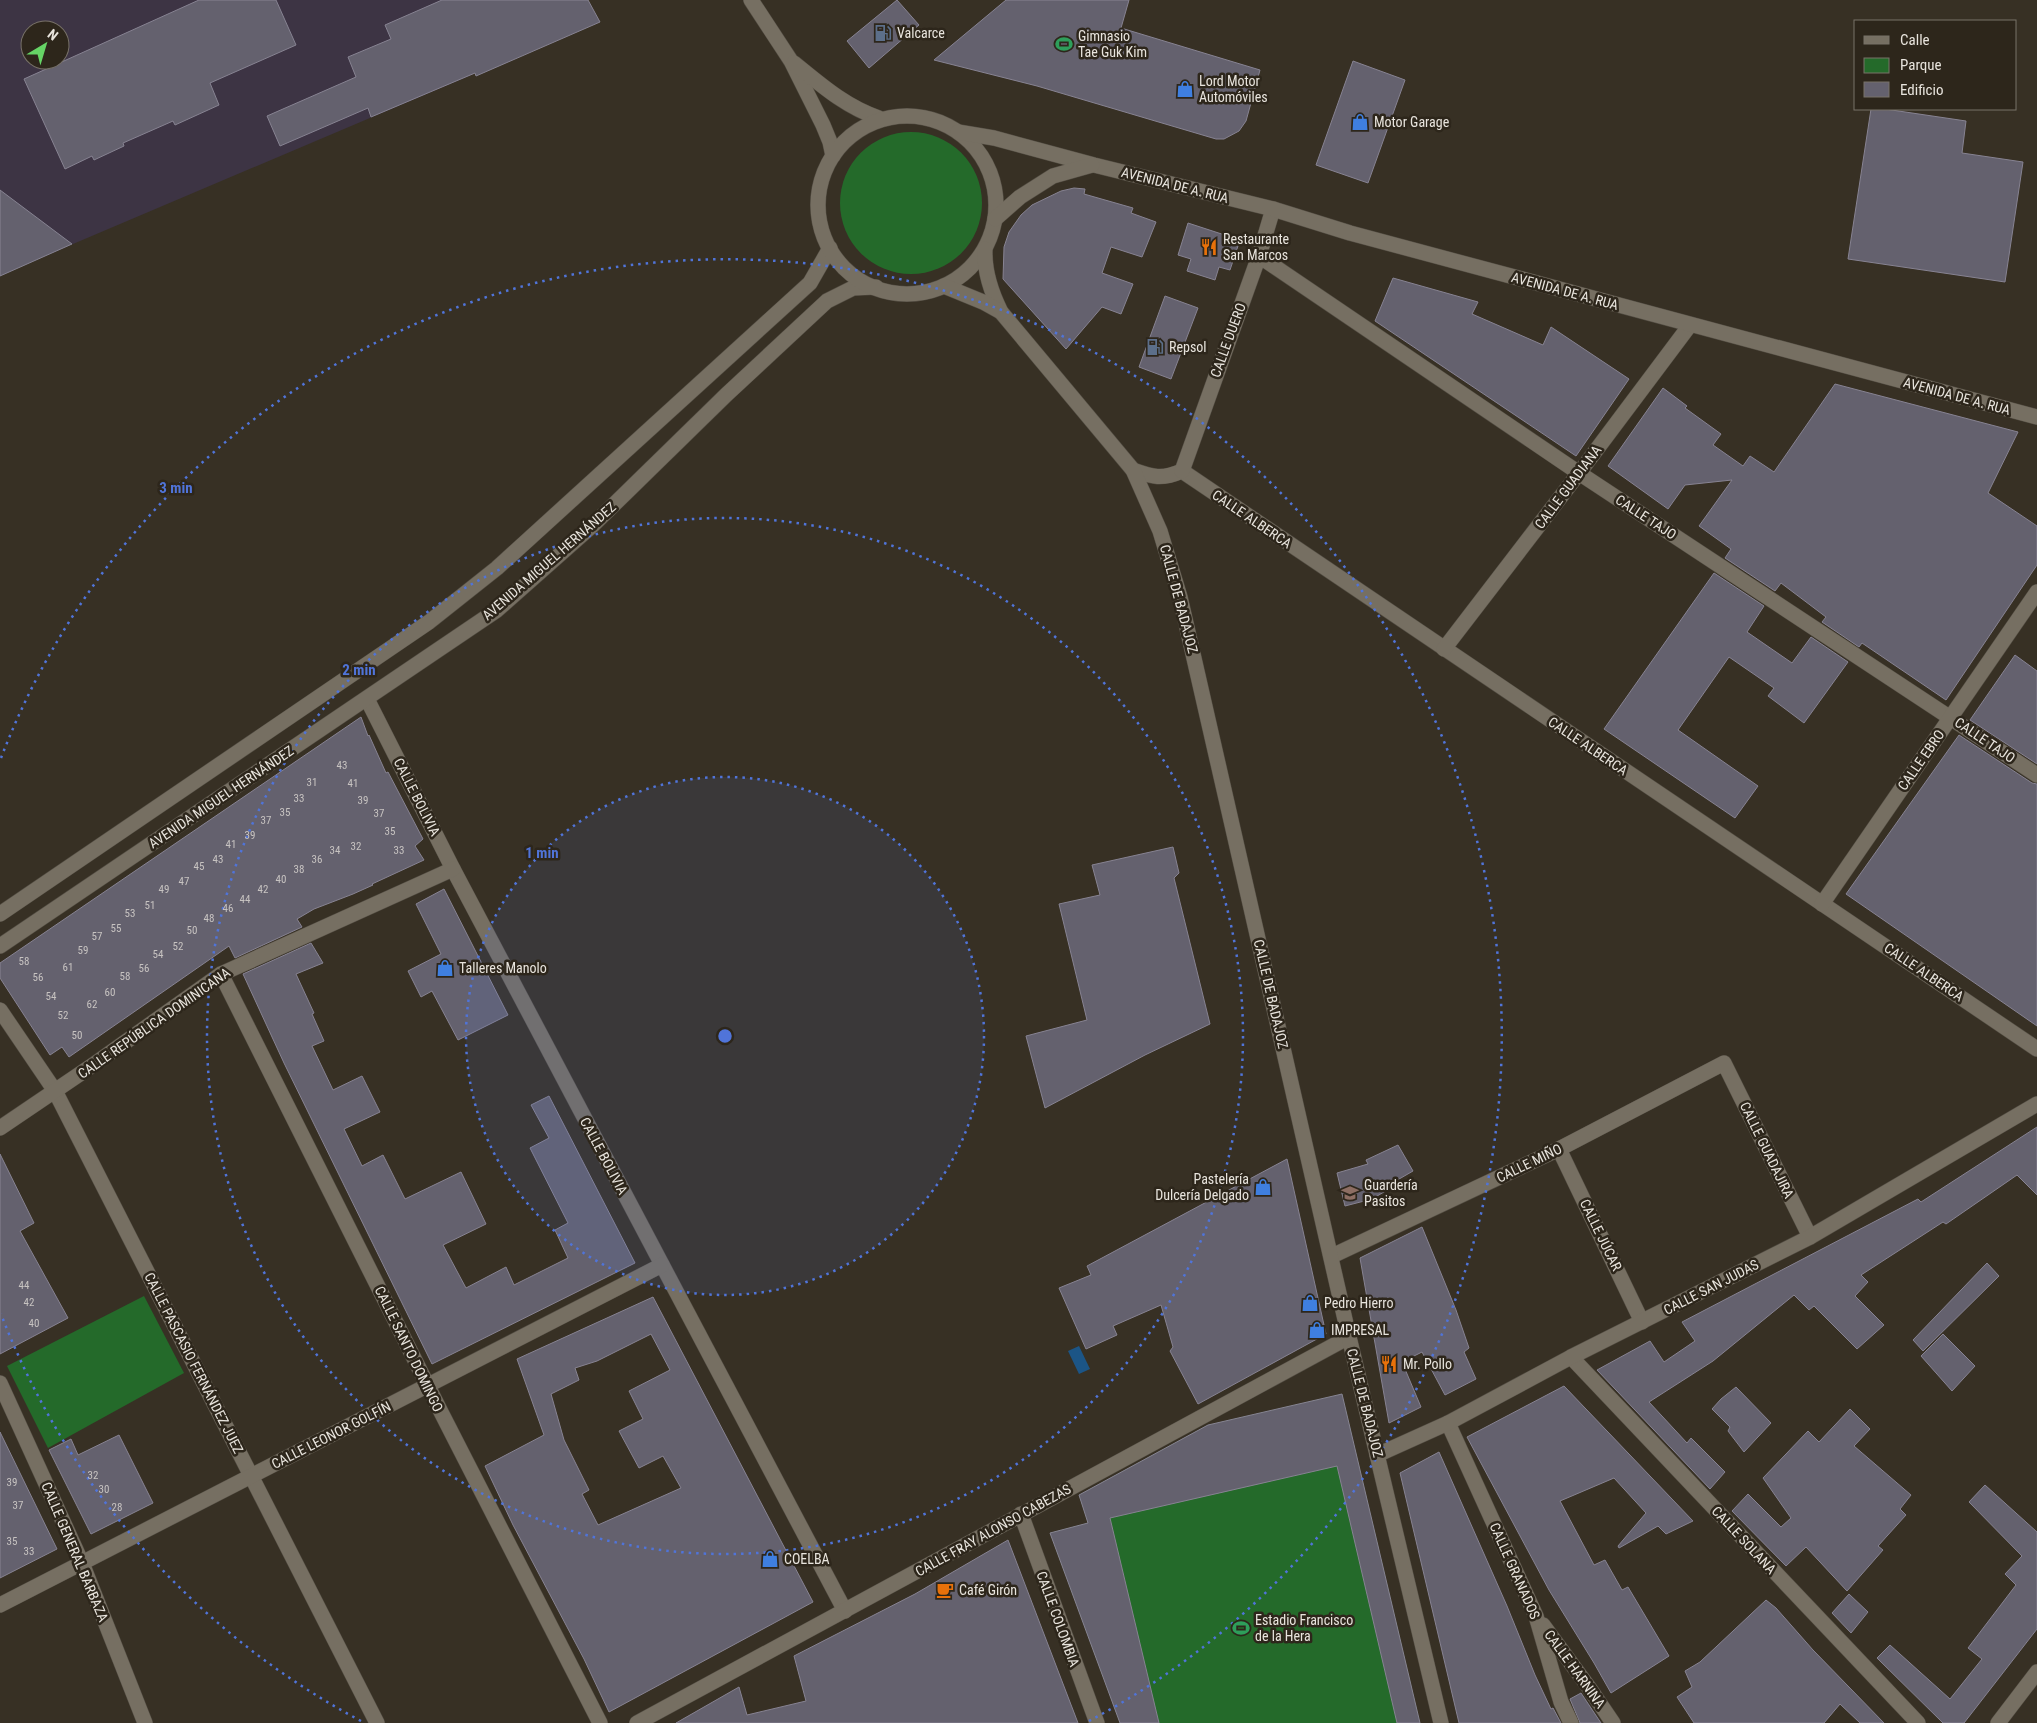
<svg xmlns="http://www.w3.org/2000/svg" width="2037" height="1723" viewBox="0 0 2037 1723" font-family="'Roboto Condensed',sans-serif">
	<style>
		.industrial { fill: #3d3444; fill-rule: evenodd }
		.green { fill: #246a2a }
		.water { fill: #1c5586 }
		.building { fill: #64616e; stroke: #878392; fill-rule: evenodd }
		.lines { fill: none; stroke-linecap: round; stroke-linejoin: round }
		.street-casing { stroke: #534d43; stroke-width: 16 }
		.secondary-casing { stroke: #534d43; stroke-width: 16 }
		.street { stroke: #766f62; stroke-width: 15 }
		.secondary { stroke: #766f62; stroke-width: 15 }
		.ring { fill: none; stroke: #5074d9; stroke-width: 2.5; stroke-dasharray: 2.5 5 }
		.labels { text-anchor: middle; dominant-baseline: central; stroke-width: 5; stroke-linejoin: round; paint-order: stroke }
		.number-label { font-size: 11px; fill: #c7c3c1 }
		.poi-label { font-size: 14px; fill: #e8e4dd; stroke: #2d261b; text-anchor: start }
		.street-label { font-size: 14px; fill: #e8e4dd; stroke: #2d261b }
		.centre { fill: #5074d9; stroke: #2d261b; stroke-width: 2.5 }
		.ring-label { font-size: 15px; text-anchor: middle; font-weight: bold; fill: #5074d9; stroke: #2d261b; stroke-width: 5; stroke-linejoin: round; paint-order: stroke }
	</style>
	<rect width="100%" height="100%" fill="#373024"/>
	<path class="industrial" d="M0,0h575l14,25 -589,250zM30,30h30v30h-30z"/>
	<g class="green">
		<circle cx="911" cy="203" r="71"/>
		<polygon points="144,1296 184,1373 48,1448 7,1366"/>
		<polygon points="1342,1394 1420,1723 1120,1723 1050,1533 1088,1523 1079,1495 1208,1425"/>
	</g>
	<polygon class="water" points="1079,1346 1090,1369 1079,1374 1068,1351"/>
	<g class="building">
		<polygon points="199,0 276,0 296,45 210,83 219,105 175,125 173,121 123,143 124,146 94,160 92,156 65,169 24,79"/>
		<polygon points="442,0 588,0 600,22 476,76 475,73 371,117 368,108 280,146 267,116 356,77 348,57 391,39 385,25"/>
		<polygon points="897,0 919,25 869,68 847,41"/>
		<polygon points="1006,0 1129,0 1121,28 1260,70 1246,121 1239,131 1224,139 1216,139 1037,86 934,60"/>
		<polygon points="1353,61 1405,80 1368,183 1316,165"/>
		<polygon points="1871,109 1885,109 1966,121 1962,153 2023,162 2005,282 1848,259"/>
		<polygon points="1074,188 1085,189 1084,194 1133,208 1131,213 1156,222 1142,257 1111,247 1102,273 1133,284 1121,314 1102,307 1066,349 1003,279 1004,247 1009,232 1021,215 1032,205 1061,191"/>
		<polygon points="0,190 72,244 0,276"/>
		<polygon points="1188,223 1240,240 1230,270 1219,267 1215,280 1187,271 1191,259 1178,255"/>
		<polygon points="1393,278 1478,302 1472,314 1543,345 1551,327 1629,379 1576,456 1375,321"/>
		<polygon points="1165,296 1198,308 1171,379 1139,367"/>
		<polygon points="1835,384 2018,432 1988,493 2037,526 2037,565 1946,700 1862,643 1859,647 1822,622 1826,617 1781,583 1775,591 1725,558 1731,549 1699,526 1732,480 1685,485 1668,509 1608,466 1663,388 1687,406 1685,408 1721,434 1713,445 1743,466 1750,456 1774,472"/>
		<polygon points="1714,573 1764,606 1747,632 1792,663 1811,637 1848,662 1804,723 1768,696 1774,688 1729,657 1678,730 1758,786 1735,818 1604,729"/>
		<polygon points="2015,655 2037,671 2037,764 1970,720"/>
		<polygon points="361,717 368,736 369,735 386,773 388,772 423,839 415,846 424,860 372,884 373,885 353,894 314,909 297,919 302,927 235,958 229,946 69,1057 62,1047 50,1055 0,978 0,963"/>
		<polygon points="1959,735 2032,783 2037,784 2037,1026 1846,894"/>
		<polygon points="1173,847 1179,873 1174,878 1210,1024 1145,1055 1045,1108 1026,1036 1087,1020 1059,904 1100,895 1092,865"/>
		<polygon points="444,889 508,1015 458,1040 432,991 421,997 408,971 441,954 416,904"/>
		<polygon points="311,943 323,963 296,974 314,1013 312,1014 324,1041 312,1046 333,1090 362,1076 380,1112 344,1129 362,1166 383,1155 405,1199 461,1172 486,1224 443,1245 466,1288 506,1267 514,1285 568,1258 555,1230 568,1223 530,1148 549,1138 531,1105 549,1096 635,1263 432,1364 284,1063 243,974"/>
		<polygon points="2037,1127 2037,1195 2017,1175 1946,1224 1943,1222 1861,1275 1868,1282 1855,1296 1884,1325 1857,1349 1814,1306 1809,1310 1794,1295 1713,1361 1649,1402 1687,1443 1691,1438 1725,1472 1710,1489 1597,1370 1650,1341 1664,1362 1695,1341 1682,1322 1918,1199 1921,1202"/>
		<polygon points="1398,1145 1413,1171 1387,1186 1389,1189 1372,1199 1345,1206 1337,1173 1368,1164 1366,1160"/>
		<polygon points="0,1154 34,1223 20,1231 68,1318 0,1354"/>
		<polygon points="1287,1159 1326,1334 1198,1404 1170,1351 1173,1347 1161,1305 1113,1326 1117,1335 1086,1349 1059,1288 1091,1275 1087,1266"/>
		<polygon points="1422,1227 1456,1310 1469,1348 1464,1352 1476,1379 1445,1395 1422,1352 1402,1362 1421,1407 1389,1423 1360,1258"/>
		<polygon points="1987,1263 1999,1276 1923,1351 1913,1340"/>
		<path d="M653,1297l160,305 -204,110 -25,-53 -71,-134 -28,-59 59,-31 -27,-76zM651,1334l19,36 -41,21 14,28 -24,12 20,37 24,-12 18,32 -83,37 -16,-31 7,-4 -25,-50 -13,-46 28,-14 -4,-12 22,-7z"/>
		<polygon points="1943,1334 1975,1366 1952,1391 1921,1356"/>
		<polygon points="1564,1386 1693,1521 1666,1534 1658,1526 1619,1548 1618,1546 1646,1513 1614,1478 1560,1501 1594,1565 1605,1560 1622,1590 1628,1587 1669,1656 1611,1693 1594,1663 1549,1590 1467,1437"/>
		<polygon points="1736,1387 1771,1423 1744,1452 1728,1431 1730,1427 1712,1409 1721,1399"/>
		<polygon points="1342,1394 1420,1723 1397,1723 1337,1466 1110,1518 1159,1723 1120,1723 1050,1533 1088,1523 1079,1495 1208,1425"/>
		<polygon points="1850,1409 1870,1429 1854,1446 1911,1495 1900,1509 1906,1515 1878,1546 1883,1550 1847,1591 1806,1547 1786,1566 1732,1511 1748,1494 1781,1527 1791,1518 1763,1478 1808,1431 1819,1442"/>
		<polygon points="0,1432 57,1549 0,1578"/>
		<polygon points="119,1435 153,1503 91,1534 49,1450 71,1439 78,1455"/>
		<polygon points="1439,1452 1507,1606 1535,1675 1551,1709 1553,1708 1561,1723 1459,1723 1400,1473"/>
		<polygon points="1985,1485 2037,1532 2037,1629 1964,1723 1943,1723 1877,1658 1890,1645 1950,1699 1982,1659 1968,1648 2016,1585 2005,1574 2022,1556 1969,1502"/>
		<polygon points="1008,1540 1078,1723 676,1723 739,1687 747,1715 806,1701 794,1656 915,1594"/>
		<polygon points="1849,1594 1868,1612 1851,1633 1832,1613"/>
		<polygon points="1766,1600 1776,1608 1813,1650 1884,1723 1860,1723 1840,1704 1824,1723 1694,1723 1677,1697 1692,1687 1685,1671 1700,1662"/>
		<polygon points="1581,1693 1601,1723 1580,1723 1570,1699"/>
	</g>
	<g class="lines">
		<g class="street-casing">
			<g id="street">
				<polyline points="1259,256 1579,473 2037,775"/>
				<path d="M1133,470c20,7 28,10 49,1l855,578"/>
				<polyline points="1182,471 1259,256 1273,209"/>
				<polyline points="1444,649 1579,473 1690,325"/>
				<polyline points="367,699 453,869 845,1611"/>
				<polyline points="1822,904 2037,592"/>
				<polyline points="0,914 429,622 497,568 810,283 830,248"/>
				<polyline points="0,946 497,610 593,525 726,395 827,301 853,288 876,287"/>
				<polyline points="221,974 442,1414 600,1723"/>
				<polyline points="0,1010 55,1091 377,1723"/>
				<polyline points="0,1128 93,1065 221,974 453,869"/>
				<polyline points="1559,1149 1642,1322"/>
				<polyline points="1332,1256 1559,1149 1724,1063 1810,1237"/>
				<polyline points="1571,1357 1918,1723"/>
				<polyline points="0,1383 82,1563 145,1723"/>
				<polyline points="1448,1423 1536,1616 1561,1702 1571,1723"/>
				<polyline points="1377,1455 1448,1423 1571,1357 1810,1237 2037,1104"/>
				<polyline points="1021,1514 1097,1723"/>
				<polyline points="0,1605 662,1265"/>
				<polyline points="1543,1625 1590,1689 1613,1723"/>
				<polyline points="637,1723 1349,1337"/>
				<polyline points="1998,1723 2037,1672"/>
			</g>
		</g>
		<g class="secondary-casing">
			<g id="secondary">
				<polyline points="751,0 791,61 823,125 830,142 833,156"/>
				<path d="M794,63c27,22 52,44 85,55"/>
				<circle cx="907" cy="205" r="89"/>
				<polyline points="958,132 994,138 1094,165 1273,209 1350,233 2037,417"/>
				<polyline points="995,219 1020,197 1053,176 1092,165"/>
				<path d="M985,249c-1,22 6,43 16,63l132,158 27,61 20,66 169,740 92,386"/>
				<polyline points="944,286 983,302 1001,312"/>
			</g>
		</g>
		<use href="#street" class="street"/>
		<use href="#secondary" class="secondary"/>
	</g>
	<circle cx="725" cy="1036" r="259" fill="#5074d9" fill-opacity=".12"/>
	<g class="ring">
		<circle cx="725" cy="1036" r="259"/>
		<circle cx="725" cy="1036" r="518"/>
		<path d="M361 1721A776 776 0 0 1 1 1314M1 758A776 776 0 1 1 1089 1721"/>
	</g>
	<defs>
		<g id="fuel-bare" transform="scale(1.35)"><path d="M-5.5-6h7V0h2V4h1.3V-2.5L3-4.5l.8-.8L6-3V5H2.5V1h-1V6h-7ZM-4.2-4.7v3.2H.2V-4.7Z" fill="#5c6f8a" stroke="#2d261b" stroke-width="2.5" paint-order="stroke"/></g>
		<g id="stadium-bare" transform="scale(1.35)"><path d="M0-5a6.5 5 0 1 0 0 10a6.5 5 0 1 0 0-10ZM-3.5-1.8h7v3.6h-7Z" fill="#2e9e5b" stroke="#2d261b" stroke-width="2.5" paint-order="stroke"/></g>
		<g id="shop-bare" transform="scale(1.35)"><path d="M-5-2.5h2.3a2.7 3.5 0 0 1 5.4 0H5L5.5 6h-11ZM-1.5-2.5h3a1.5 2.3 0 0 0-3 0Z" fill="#3f7fe0" stroke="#2d261b" stroke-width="2.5" paint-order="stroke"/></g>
		<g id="restaurant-bare" transform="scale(1.35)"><path d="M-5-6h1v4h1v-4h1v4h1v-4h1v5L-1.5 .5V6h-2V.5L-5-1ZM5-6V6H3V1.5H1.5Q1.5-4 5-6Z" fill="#e8710a" stroke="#2d261b" stroke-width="2.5" paint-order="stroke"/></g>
		<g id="school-bare" transform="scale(1.35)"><path d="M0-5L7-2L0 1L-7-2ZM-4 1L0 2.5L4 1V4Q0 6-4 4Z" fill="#8d6e63" stroke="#2d261b" stroke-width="2.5" paint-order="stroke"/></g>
		<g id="cafe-bare" transform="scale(1.35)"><path d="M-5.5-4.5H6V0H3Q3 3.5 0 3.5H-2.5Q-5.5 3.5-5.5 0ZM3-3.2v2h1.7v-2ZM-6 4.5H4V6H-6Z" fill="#e8710a" stroke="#2d261b" stroke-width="2.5" paint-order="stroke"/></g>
	</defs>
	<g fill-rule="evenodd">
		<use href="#fuel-bare" x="883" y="33"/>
		<use href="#stadium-bare" x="1064" y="44"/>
		<use href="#shop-bare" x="1185" y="89"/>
		<use href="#shop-bare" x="1360" y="122"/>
		<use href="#restaurant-bare" x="1209" y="247"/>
		<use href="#fuel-bare" x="1155" y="347"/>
		<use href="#shop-bare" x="445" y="968"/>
		<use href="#shop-bare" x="1263" y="1187"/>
		<use href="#school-bare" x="1350" y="1193"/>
		<use href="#shop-bare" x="1310" y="1303"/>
		<use href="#shop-bare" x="1317" y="1330"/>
		<use href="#restaurant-bare" x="1389" y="1364"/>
		<use href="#shop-bare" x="770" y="1559"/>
		<use href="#cafe-bare" x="945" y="1590"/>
		<use href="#stadium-bare" x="1241" y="1628"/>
	</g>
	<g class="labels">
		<g class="number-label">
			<text x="342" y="765">43</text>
			<text x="312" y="782">31</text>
			<text x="353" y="783">41</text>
			<text x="299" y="798">33</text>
			<text x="363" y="800">39</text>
			<text x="285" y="812">35</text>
			<text x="379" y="813">37</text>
			<text x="266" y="820">37</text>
			<text x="390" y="831">35</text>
			<text x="250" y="835">39</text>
			<text x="231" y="844">41</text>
			<text x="356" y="846">32</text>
			<text x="335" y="850">34</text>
			<text x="399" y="850">33</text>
			<text x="218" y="859">43</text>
			<text x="317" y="859">36</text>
			<text x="199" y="866">45</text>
			<text x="299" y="869">38</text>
			<text x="281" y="879">40</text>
			<text x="184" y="881">47</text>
			<text x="164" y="889">49</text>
			<text x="263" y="889">42</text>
			<text x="245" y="899">44</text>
			<text x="150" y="905">51</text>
			<text x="228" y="908">46</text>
			<text x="130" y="913">53</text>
			<text x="209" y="918">48</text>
			<text x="116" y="928">55</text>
			<text x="192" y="930">50</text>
			<text x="97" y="936">57</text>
			<text x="178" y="946">52</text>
			<text x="83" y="950">59</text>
			<text x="158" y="954">54</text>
			<text x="24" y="961">58</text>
			<text x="68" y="967">61</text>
			<text x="144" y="968">56</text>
			<text x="125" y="976">58</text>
			<text x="38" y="977">56</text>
			<text x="110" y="992">60</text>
			<text x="51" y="996">54</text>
			<text x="92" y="1004">62</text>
			<text x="63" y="1015">52</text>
			<text x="77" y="1035">50</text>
			<text x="24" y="1285">44</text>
			<text x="29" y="1302">42</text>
			<text x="34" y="1323">40</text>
			<text x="93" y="1475">32</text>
			<text x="12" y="1482">39</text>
			<text x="104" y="1489">30</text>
			<text x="18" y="1505">37</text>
			<text x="117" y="1507">28</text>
			<text x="12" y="1541">35</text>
			<text x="29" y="1551">33</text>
		</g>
		<g class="poi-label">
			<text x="897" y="33">Valcarce</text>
			<text x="1078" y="36">Gimnasio<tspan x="1078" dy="16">Tae Guk Kim</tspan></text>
			<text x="1199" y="81">Lord Motor<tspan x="1199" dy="16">Automóviles</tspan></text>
			<text x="1374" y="122">Motor Garage</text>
			<text x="1223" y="239">Restaurante<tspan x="1223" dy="16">San Marcos</tspan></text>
			<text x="1169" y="347">Repsol</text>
			<text x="459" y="968">Talleres Manolo</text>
			<text x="1249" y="1179" text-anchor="end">Pastelería<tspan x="1249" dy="16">Dulcería Delgado</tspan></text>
			<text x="1364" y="1185">Guardería<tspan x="1364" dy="16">Pasitos</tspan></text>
			<text x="1324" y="1303">Pedro Hierro</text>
			<text x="1331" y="1330">IMPRESAL</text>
			<text x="1403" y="1364">Mr. Pollo</text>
			<text x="784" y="1559">COELBA</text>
			<text x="959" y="1590">Café Girón</text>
			<text x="1255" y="1620">Estadio Francisco<tspan x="1255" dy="16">de la Hera</tspan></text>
		</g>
		<g class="street-label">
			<text transform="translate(1175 185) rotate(14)">AVENIDA DE A. RUA</text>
			<text transform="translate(1565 291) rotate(15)">AVENIDA DE A. RUA</text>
			<text transform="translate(1228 340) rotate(-70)">CALLE DUERO</text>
			<text transform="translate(1957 396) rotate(15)">AVENIDA DE A. RUA</text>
			<text transform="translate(1568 487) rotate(-53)">CALLE GUADIANA</text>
			<text transform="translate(1646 517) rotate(33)">CALLE TAJO</text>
			<text transform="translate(1252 519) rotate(34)">CALLE ALBERCA</text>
			<text transform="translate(549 561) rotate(-41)">AVENIDA MIGUEL HERNÁNDEZ</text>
			<text transform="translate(1179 599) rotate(75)">CALLE DE BADAJOZ</text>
			<text transform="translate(1985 740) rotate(34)">CALLE TAJO</text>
			<text transform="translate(1588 746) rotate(34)">CALLE ALBERCA</text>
			<text transform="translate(1921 760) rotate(-55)">CALLE EBRO</text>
			<text transform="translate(221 797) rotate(-34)">AVENIDA MIGUEL HERNÁNDEZ</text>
			<text transform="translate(417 797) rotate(63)">CALLE BOLIVIA</text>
			<text transform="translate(1924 972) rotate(34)">CALLE ALBERCA</text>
			<text transform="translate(1271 994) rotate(77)">CALLE DE BADAJOZ</text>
			<text transform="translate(154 1023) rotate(-35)">CALLE REPÚBLICA DOMINICANA</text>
			<text transform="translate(1767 1150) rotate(64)">CALLE GUADAJIRA</text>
			<text transform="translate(604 1156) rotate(62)">CALLE BOLIVIA</text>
			<text transform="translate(1529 1163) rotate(-26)">CALLE MIÑO</text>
			<text transform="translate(1601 1235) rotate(64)">CALLE JÚCAR</text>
			<text transform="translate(1711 1287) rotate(-27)">CALLE SAN JUDAS</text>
			<text transform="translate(409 1349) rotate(64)">CALLE SANTO DOMINGO</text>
			<text transform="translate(194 1363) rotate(63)">CALLE PASCASIO FERNÁNDEZ JUEZ</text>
			<text transform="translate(1365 1403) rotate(76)">CALLE DE BADAJOZ</text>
			<text transform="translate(331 1435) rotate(-27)">CALLE LEONOR GOLFÍN</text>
			<text transform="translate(993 1530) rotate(-29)">CALLE FRAY ALONSO CABEZAS</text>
			<text transform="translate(1744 1540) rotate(47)">CALLE SOLANA</text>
			<text transform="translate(75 1552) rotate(67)">CALLE GENERAL BARBAZA</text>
			<text transform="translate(1515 1571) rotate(66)">CALLE GRANADOS</text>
			<text transform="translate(1058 1619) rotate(70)">CALLE COLOMBIA</text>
			<text transform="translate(1575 1669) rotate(54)">CALLE HARNINA</text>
		</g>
	</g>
	<circle cx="725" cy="1036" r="8" class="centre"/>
	<g class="ring-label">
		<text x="176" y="493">3 min</text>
		<text x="359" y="675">2 min</text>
		<text x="542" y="858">1 min</text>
	</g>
	<rect x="1854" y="20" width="162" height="90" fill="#2d261b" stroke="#787269"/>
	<rect x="1864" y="36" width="25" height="8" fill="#766f62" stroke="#787269"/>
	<text x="1900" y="45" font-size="15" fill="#e8e4dd">Calle</text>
	<rect x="1864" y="58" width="25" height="15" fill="#246a2a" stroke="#787269"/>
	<text x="1900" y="70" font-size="15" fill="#e8e4dd">Parque</text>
	<rect x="1864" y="82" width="25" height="15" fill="#64616e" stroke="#787269"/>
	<text x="1900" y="95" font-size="15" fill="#e8e4dd">Edificio</text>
	<g transform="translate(45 45) rotate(38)"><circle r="24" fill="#2d261b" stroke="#787269"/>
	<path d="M0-4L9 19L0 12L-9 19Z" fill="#66d466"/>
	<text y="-8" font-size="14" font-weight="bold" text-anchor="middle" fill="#e8e4dd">N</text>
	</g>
</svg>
